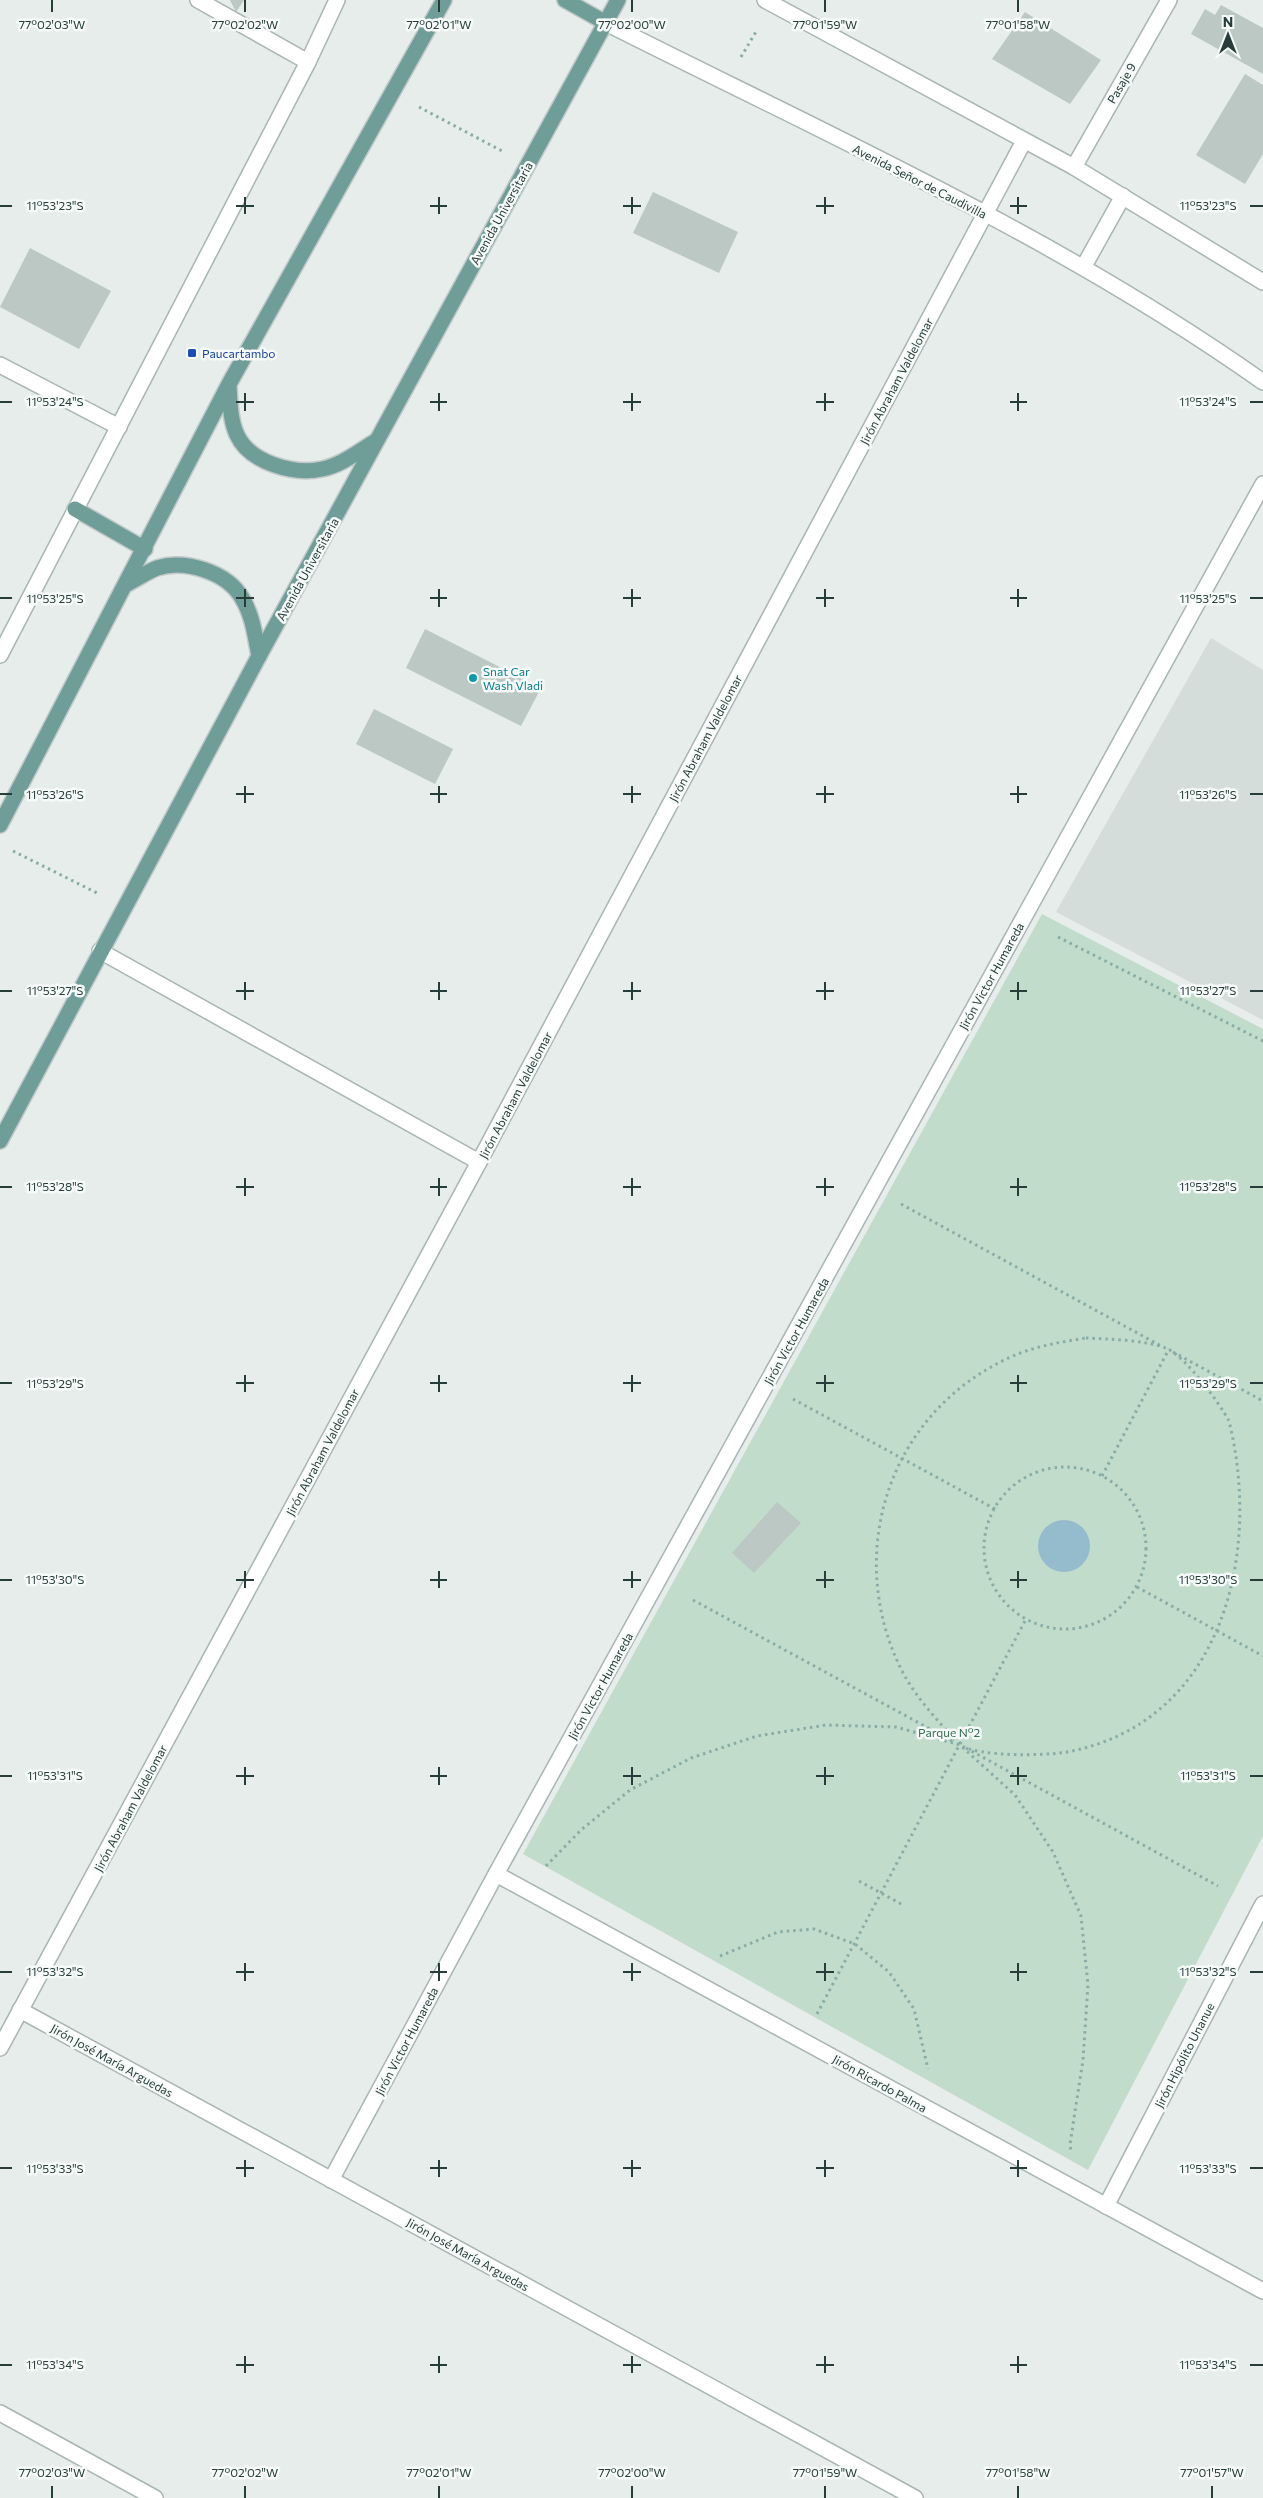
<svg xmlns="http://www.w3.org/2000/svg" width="1263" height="2498" viewBox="0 0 1263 2498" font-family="Commissioner,sans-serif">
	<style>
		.built { fill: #d4ddda }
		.green { fill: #c1dccb }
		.water { fill: #94bccc }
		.building { fill: #bbc8c4 }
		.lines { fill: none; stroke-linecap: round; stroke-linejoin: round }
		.minor-casing { stroke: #a9b5b2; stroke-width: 18 }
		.major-casing { stroke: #c2c9c8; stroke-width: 18 }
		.path { stroke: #89ada6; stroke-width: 3; stroke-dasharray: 2.5 4; stroke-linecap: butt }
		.minor { stroke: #fff; stroke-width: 15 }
		.major { stroke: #6f9e98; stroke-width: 15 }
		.ticks { fill: none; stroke: #263d3a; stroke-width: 2 }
		.transit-dot { fill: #1a4fb4; stroke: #f6faf8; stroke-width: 2 }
		.culture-dot { fill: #0f9aa8; stroke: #f6faf8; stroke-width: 2 }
		.labels { text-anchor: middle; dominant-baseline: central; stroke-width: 5; stroke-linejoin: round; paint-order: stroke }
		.street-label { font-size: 12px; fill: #263d3a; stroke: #f6faf8 }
		.transit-label { font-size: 12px; fill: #164399; stroke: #f6faf8; text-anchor: start }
		.culture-label { font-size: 12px; fill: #0d838f; stroke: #f6faf8; text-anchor: start }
		.park-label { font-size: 12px; fill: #347053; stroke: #f6faf8 }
		.ticks-label { font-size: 12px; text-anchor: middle; fill: #263d3a; stroke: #f6faf8; stroke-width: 5; stroke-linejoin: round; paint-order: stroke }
	</style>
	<rect width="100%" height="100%" fill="#e6edeb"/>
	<polygon class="built" points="1211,638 1263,670 1263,1020 1056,912"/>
	<polygon class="green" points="1042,914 1263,1029 1263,1836 1088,2170 523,1854"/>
	<circle class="water" cx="1064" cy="1546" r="26"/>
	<g class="building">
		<polygon points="230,0 244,0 236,12"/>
		<polygon points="1221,5 1263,28 1263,74 1191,34 1205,9 1215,15"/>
		<polygon points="1025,12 1101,60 1070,104 992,59"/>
		<polygon points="1245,74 1263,85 1263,154 1245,184 1196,155"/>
		<polygon points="653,192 738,232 719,273 633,233"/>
		<polygon points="30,248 111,291 79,349 0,307"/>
		<polygon points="425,629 541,688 521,726 406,668"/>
		<polygon points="374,709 453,749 435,784 356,744"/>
		<polygon points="777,1502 801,1523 754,1573 732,1553"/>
	</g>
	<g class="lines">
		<g class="minor-casing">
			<g id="minor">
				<polyline points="198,0 308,62"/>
				<polyline points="765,0 1074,167 1263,282"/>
				<path d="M606,23c222,112 454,215 657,359"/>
				<polyline points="1074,167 1169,0"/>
				<polyline points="1084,266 1123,196"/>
				<polyline points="0,365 119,427"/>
				<polyline points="0,655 308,62 337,0"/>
				<polyline points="100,951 479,1162"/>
				<polyline points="496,1874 1263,2291"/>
				<polyline points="20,2010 915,2498"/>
				<polyline points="0,2048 479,1162 1024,141"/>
				<polyline points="331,2180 496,1874 1263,484"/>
				<polyline points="1106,2206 1263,1904"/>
				<polyline points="0,2413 155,2498"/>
			</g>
		</g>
		<g class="major-casing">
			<g id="major">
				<polyline points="565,0 606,23"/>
				<path d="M229,386c1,16 1,34 8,49 13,28 57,40 85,34 20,-4 37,-18 54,-28"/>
				<polyline points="75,509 145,549"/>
				<path d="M127,584c10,-5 20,-12 30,-16 28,-9 70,4 85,30 11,18 13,38 17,58"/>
				<polyline points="0,825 229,384 444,0"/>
				<polyline points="0,1141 259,656 618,0"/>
			</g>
		</g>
		<g class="path">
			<polyline points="741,57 757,30"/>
			<polyline points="419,107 502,151"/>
			<polyline points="13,851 99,894"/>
			<polyline points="1058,937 1263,1041"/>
			<polyline points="901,1204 1163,1347"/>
			<path d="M1086,1338c22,1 62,2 82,11 18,9 51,53 61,72 34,138 -10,303 -162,331 -23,4 -88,5 -107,-7 -5,-3 -9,-10 -13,-14 -18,-20 -36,-41 -48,-66 -55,-118 -7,-256 114,-309 23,-10 48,-14 73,-18z"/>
			<polyline points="1173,1352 1263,1401"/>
			<polyline points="793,1399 995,1509"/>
			<circle cx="1065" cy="1548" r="81"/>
			<polyline points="1102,1476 1169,1349"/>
			<polyline points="1137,1587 1263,1656"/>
			<polyline points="693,1600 954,1742"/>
			<polyline points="966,1748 1218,1886"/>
			<polyline points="546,1866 581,1830 630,1790 691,1758 757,1736 826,1725 896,1727 960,1745 1015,1795 1053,1852 1081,1916 1088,1985 1083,2060 1070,2144 1071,2152"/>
			<polyline points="859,1881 903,1905"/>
			<polyline points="720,1956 778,1932 814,1929 855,1944 889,1972 914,2009 928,2069"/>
			<polyline points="817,2014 1026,1619"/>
		</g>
		<use href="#minor" class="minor"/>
		<use href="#major" class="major"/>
	</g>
	<path class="ticks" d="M52,0v12M245,0v12M439,0v12M632,0v12M825,0v12M1018,0v12M245,197v17M439,197v17M632,197v17M825,197v17M1018,197v17M0,206h12M236,206h18M430,206h17M623,206h18M816,206h18M1010,206h17M1250,206h13M245,393v18M439,393v18M632,393v18M825,393v18M1018,393v18M0,402h12M236,402h18M430,402h17M623,402h18M816,402h18M1010,402h17M1250,402h13M245,589v18M439,589v18M632,589v18M825,589v18M1018,589v18M0,598h12M236,598h18M430,598h17M623,598h18M816,598h18M1010,598h17M1250,598h13M245,786v17M439,786v17M632,786v17M825,786v17M1018,786v17M0,794h12M236,794h18M430,794h17M623,794h18M816,794h18M1010,794h17M1250,794h13M245,982v18M439,982v18M632,982v18M825,982v18M1018,982v18M0,991h12M236,991h18M430,991h17M623,991h18M816,991h18M1010,991h17M1250,991h13M245,1178v18M439,1178v18M632,1178v18M825,1178v18M1018,1178v18M0,1187h12M236,1187h18M430,1187h17M623,1187h18M816,1187h18M1010,1187h17M1250,1187h13M245,1375v17M439,1375v17M632,1375v17M825,1375v17M1018,1375v17M0,1383h12M236,1383h18M430,1383h17M623,1383h18M816,1383h18M1010,1383h17M1250,1383h13M245,1571v17M439,1571v17M632,1571v17M825,1571v17M1018,1571v17M0,1580h12M236,1580h18M430,1580h17M623,1580h18M816,1580h18M1010,1580h17M1250,1580h13M245,1767v18M439,1767v18M632,1767v18M825,1767v18M1018,1767v18M0,1776h12M236,1776h18M430,1776h17M623,1776h18M816,1776h18M1010,1776h17M1250,1776h13M245,1963v18M439,1963v18M632,1963v18M825,1963v18M1018,1963v18M0,1972h12M236,1972h18M430,1972h17M623,1972h18M816,1972h18M1010,1972h17M1250,1972h13M245,2160v17M439,2160v17M632,2160v17M825,2160v17M1018,2160v17M0,2168h12M236,2168h18M430,2168h17M623,2168h18M816,2168h18M1010,2168h17M1250,2168h13M245,2356v17M439,2356v17M632,2356v17M825,2356v17M1018,2356v17M0,2365h12M236,2365h18M430,2365h17M623,2365h18M816,2365h18M1010,2365h17M1250,2365h13M52,2486v12M245,2486v12M439,2486v12M632,2486v12M825,2486v12M1018,2486v12M1212,2486v12"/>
	<rect class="transit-dot" x="187" y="348" width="10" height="10" rx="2.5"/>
	<circle class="culture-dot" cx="473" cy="678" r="5"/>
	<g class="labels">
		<g class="street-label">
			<text transform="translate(1121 83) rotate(-60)">Pasaje 9</text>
			<text transform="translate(920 181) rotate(27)">Avenida Señor de Caudivilla</text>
			<text transform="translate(501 213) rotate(-61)">Avenida Universitaria</text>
			<text transform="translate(896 381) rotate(-62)">Jirón Abraham Valdelomar</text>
			<text transform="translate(307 569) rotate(-61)">Avenida Universitaria</text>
			<text transform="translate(705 738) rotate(-62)">Jirón Abraham Valdelomar</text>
			<text transform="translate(991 976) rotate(-61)">Jirón Victor Humareda</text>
			<text transform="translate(515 1095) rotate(-62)">Jirón Abraham Valdelomar</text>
			<text transform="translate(796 1331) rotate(-61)">Jirón Victor Humareda</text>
			<text transform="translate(322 1452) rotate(-62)">Jirón Abraham Valdelomar</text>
			<text transform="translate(600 1686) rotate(-61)">Jirón Victor Humareda</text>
			<text transform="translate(130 1808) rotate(-62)">Jirón Abraham Valdelomar</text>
			<text transform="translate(406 2041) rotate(-62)">Jirón Victor Humareda</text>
			<text transform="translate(1184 2055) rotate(-63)">Jirón Hipólito Unanue</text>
			<text transform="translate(112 2060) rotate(29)">Jirón José María Arguedas</text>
			<text transform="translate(880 2083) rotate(29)">Jirón Ricardo Palma</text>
			<text transform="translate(468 2254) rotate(29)">Jirón José María Arguedas</text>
		</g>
		<g class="transit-label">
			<text x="202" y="353">Paucartambo</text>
		</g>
		<g class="culture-label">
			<text x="483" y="671">Snat Car<tspan x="483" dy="14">Wash Vladi</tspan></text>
		</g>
		<g class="park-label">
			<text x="949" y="1732">Parque N°2</text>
		</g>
	</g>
	<g class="ticks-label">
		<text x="52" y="29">77°02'03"W</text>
		<text x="245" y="29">77°02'02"W</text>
		<text x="439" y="29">77°02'01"W</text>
		<text x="632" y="29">77°02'00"W</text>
		<text x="825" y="29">77°01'59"W</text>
		<text x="1018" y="29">77°01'58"W</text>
		<text x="55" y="210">11°53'23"S</text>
		<text x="1208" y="210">11°53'23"S</text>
		<text x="55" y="406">11°53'24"S</text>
		<text x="1208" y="406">11°53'24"S</text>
		<text x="55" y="603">11°53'25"S</text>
		<text x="1208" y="603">11°53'25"S</text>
		<text x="55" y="799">11°53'26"S</text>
		<text x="1208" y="799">11°53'26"S</text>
		<text x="55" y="995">11°53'27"S</text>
		<text x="1208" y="995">11°53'27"S</text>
		<text x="55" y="1191">11°53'28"S</text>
		<text x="1208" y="1191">11°53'28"S</text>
		<text x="55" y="1388">11°53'29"S</text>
		<text x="1208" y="1388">11°53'29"S</text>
		<text x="55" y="1584">11°53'30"S</text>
		<text x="1208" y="1584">11°53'30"S</text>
		<text x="55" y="1780">11°53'31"S</text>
		<text x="1208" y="1780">11°53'31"S</text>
		<text x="55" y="1976">11°53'32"S</text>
		<text x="1208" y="1976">11°53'32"S</text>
		<text x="55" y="2173">11°53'33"S</text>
		<text x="1208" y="2173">11°53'33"S</text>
		<text x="55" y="2369">11°53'34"S</text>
		<text x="1208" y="2369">11°53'34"S</text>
		<text x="52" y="2477">77°02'03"W</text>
		<text x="245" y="2477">77°02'02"W</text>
		<text x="439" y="2477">77°02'01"W</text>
		<text x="632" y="2477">77°02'00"W</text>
		<text x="825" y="2477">77°01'59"W</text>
		<text x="1018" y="2477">77°01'58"W</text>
		<text x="1212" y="2477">77°01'57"W</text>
	</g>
	<g transform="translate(1228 35)" stroke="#f6faf8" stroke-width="4" paint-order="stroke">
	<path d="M0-4L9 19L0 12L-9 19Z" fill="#263d3a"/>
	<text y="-8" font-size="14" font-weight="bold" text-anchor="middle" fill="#263d3a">N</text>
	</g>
</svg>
